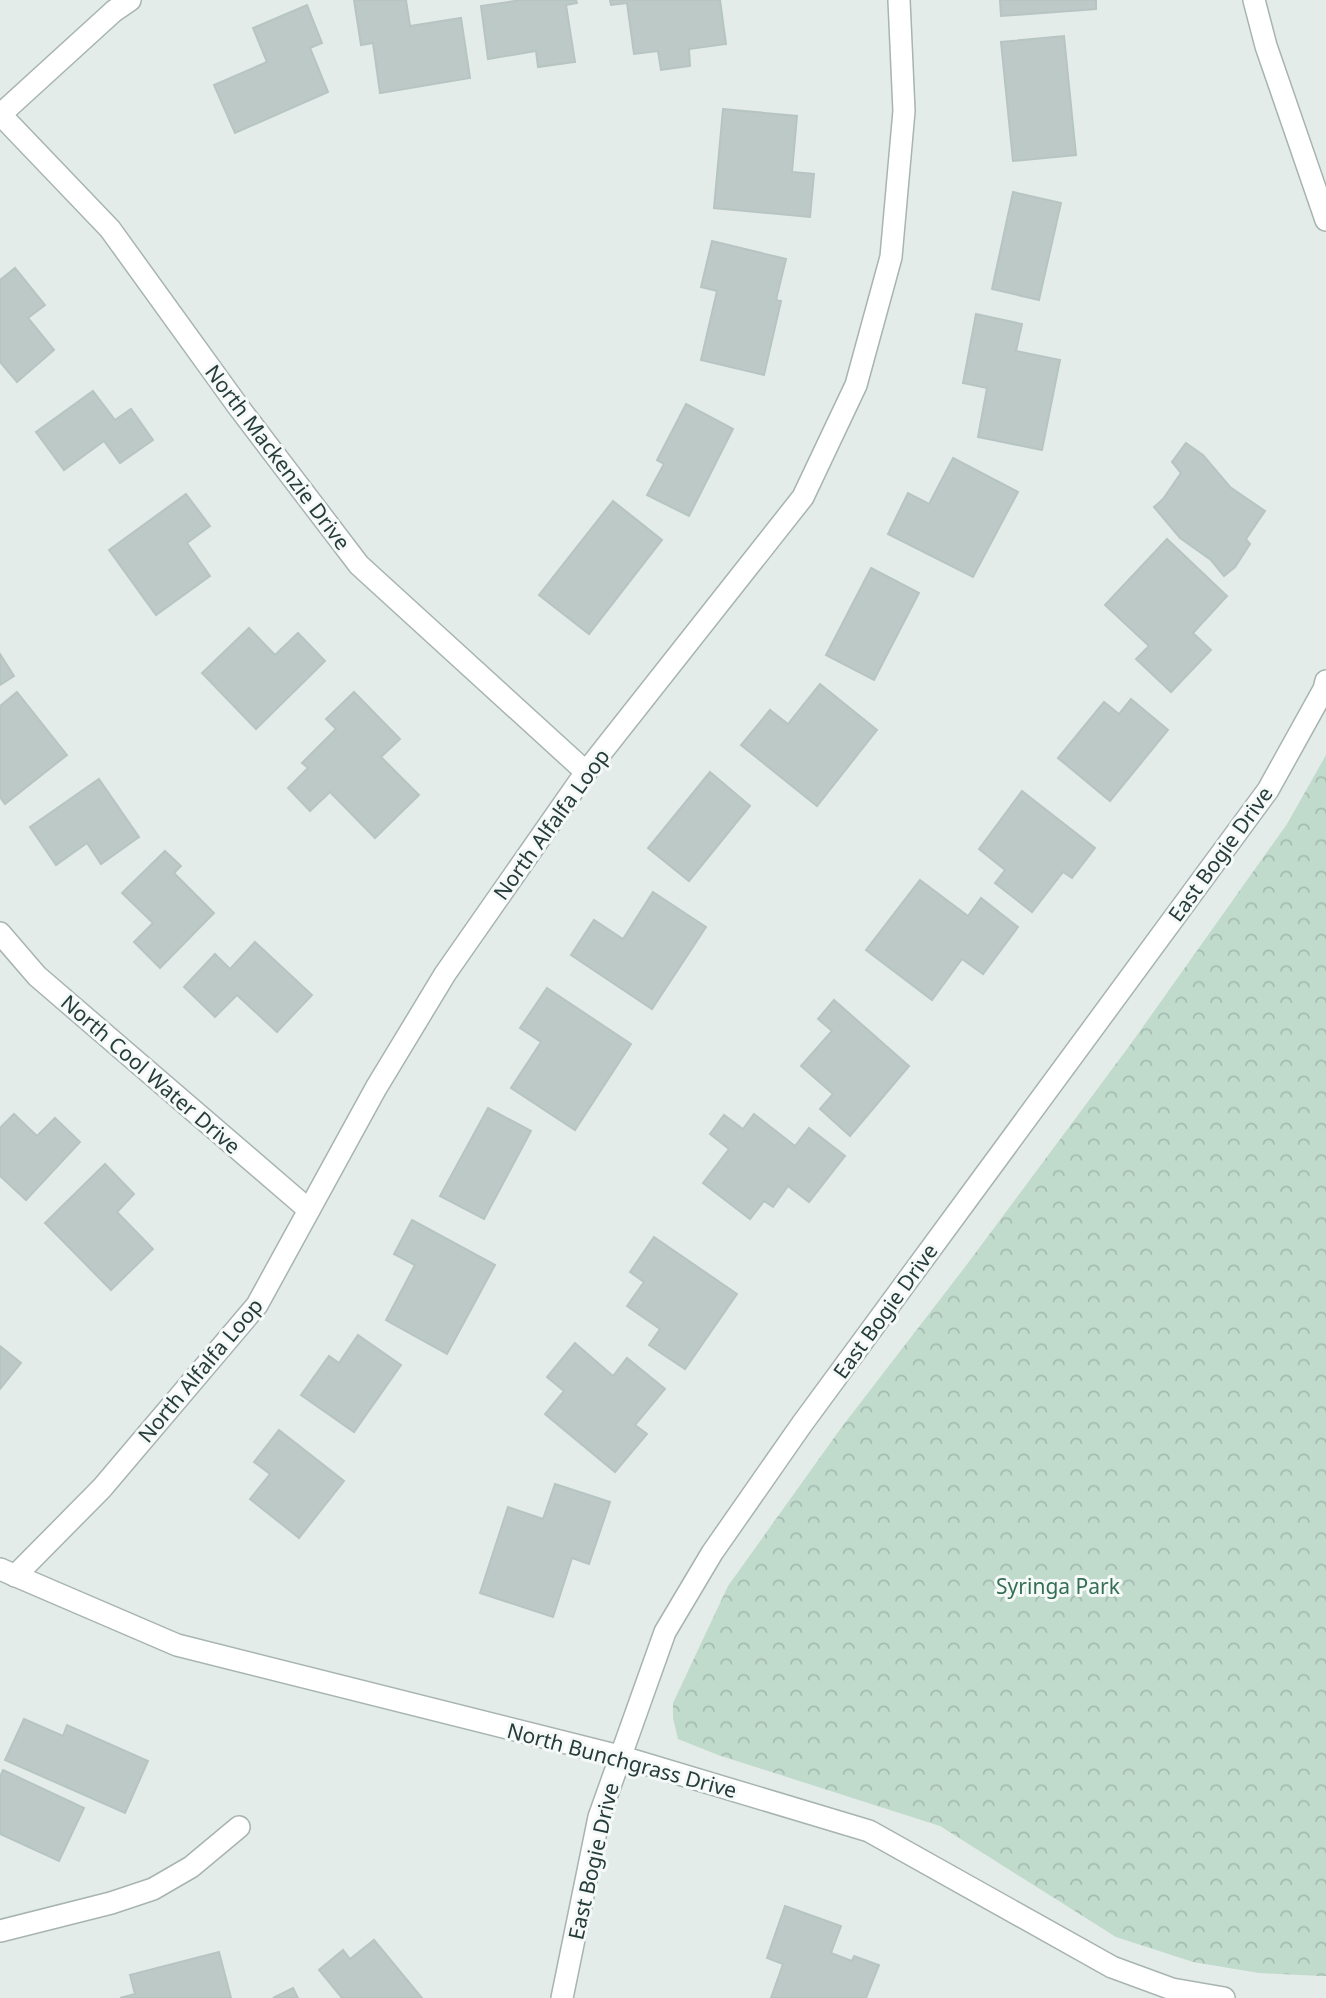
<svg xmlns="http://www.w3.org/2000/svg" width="1326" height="1998" viewBox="0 0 1326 1998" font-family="'Noto Sans',sans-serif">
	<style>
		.park { fill: url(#park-crowns) }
		.building { fill: #bdc9c7; stroke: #b7c5c2; stroke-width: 2 }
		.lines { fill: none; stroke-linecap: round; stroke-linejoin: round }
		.service-casing { stroke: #a7b4b2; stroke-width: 24 }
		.minor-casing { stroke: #a7b4b2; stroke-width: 24 }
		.tertiary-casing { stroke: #a7b4b2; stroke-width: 24 }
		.service { stroke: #fff; stroke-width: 21 }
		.minor { stroke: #fff; stroke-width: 21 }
		.tertiary { stroke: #fff; stroke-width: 21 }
		.labels { text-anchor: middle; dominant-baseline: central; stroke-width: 6; stroke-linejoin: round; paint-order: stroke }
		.street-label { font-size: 21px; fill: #263c3a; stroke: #f5f9f7 }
		.park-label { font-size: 21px; fill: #346e55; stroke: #f5f9f7 }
	</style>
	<defs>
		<pattern id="park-crowns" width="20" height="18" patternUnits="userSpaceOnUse" patternTransform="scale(1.75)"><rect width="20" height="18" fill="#c0dacc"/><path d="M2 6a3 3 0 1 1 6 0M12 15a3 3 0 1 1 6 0" fill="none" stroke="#a5bcb0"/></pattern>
	</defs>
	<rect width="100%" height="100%" fill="#e4ecea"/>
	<polygon class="park" points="1326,755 1326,1976 1321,1976 1259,1973 1193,1962 1116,1937 940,1826 718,1755 678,1739 673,1718 673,1703 728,1586 841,1428 965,1267 1130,1045 1287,824"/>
	<g class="building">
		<polygon points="354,0 406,0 410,26 461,18 470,78 380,93 373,43 361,45"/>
		<polygon points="521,0 576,0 577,3 566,5 575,62 538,67 536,51 488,59 481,6"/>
		<polygon points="610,0 720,0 726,44 689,49 690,66 661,70 658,51 634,54 627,3 611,5"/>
		<polygon points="1000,0 1096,0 1096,9 1001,16"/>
		<polygon points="307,5 322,43 310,48 328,92 235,133 214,85 267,62 253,28"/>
		<polygon points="1064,36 1076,155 1013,161 1001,42"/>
		<polygon points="723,109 797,116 792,172 814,174 810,217 714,208"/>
		<polygon points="1013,192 1061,203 1039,300 992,289"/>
		<polygon points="712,241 786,259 776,300 781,301 764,375 701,360 717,291 701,287"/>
		<polygon points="15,268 45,305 28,318 54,350 17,382 0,362 0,280"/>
		<polygon points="976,314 1022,324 1016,351 1060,360 1042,450 978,437 987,388 963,383"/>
		<polygon points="93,391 115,420 131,409 153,440 120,463 104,441 64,470 36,432"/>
		<polygon points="686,404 733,429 689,516 647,495 664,464 657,460"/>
		<polygon points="1186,443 1203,455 1230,487 1265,511 1246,539 1250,544 1235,567 1224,576 1211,560 1180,538 1154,507 1163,499 1181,473 1172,462"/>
		<polygon points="953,458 1018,492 973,577 888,534 908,493 929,504"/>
		<polygon points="186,494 210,526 187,543 210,576 156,615 109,550"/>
		<polygon points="613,501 662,540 589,634 539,595"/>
		<polygon points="1167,539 1227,596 1193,633 1211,650 1171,692 1136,659 1149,646 1105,605"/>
		<polygon points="871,568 919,593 874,680 826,655"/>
		<polygon points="249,628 275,655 298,633 325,661 256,729 202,673"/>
		<polygon points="0,654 14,676 0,685"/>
		<polygon points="820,684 877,730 817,806 741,745 770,710 788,724"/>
		<polygon points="17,692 67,755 5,804 0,797 0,706"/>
		<polygon points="354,692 400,739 381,757 419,795 375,838 330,792 310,811 288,788 308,768 302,763 336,729 326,719"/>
		<polygon points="1131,699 1168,730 1110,801 1058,758 1104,702 1119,714"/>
		<polygon points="710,772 750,806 689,881 648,848"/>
		<polygon points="99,779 139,837 101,864 87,843 56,865 30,827"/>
		<polygon points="1022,791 1095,848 1072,878 1063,872 1032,912 995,883 1005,870 979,849"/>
		<polygon points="165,851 181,866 174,873 214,913 160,968 134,942 153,923 122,893"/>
		<polygon points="920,880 968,916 981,898 1018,927 983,974 962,959 932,1000 866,950"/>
		<polygon points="653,892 706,927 652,1009 571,955 594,920 623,939"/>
		<polygon points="255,942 312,995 277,1032 237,995 215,1017 184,987 215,954 230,969"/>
		<polygon points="547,988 631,1044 575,1130 511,1088 541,1042 520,1028"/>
		<polygon points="834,1000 909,1066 850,1136 820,1109 833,1094 801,1066 832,1031 818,1019"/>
		<polygon points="488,1108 531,1131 484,1219 440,1196"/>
		<polygon points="14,1114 37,1136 55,1118 80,1142 26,1200 0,1176 0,1128"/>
		<polygon points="754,1114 795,1146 809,1128 845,1156 809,1202 788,1186 773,1207 764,1201 750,1219 703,1183 729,1149 710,1134 724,1115 743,1129"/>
		<polygon points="105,1164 134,1194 117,1212 153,1249 111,1290 45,1223"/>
		<polygon points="412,1220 495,1265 447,1354 386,1320 415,1265 394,1254"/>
		<polygon points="654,1237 737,1294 685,1369 649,1345 660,1329 627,1306 644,1282 630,1272"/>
		<polygon points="358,1335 401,1365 354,1432 301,1395 329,1356 339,1363"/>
		<polygon points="575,1343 613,1376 627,1358 665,1389 635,1425 647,1434 615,1472 545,1414 564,1391 547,1377"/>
		<polygon points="0,1346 21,1363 0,1389"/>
		<polygon points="279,1430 344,1481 299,1538 250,1499 270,1474 254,1462"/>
		<polygon points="555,1484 610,1502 589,1564 572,1558 553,1617 480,1593 508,1507 543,1519"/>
		<polygon points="24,1719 63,1736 67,1725 148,1761 125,1813 5,1760"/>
		<polygon points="3,1770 84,1808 59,1861 0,1834 0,1777"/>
		<polygon points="785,1906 841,1926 831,1953 852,1961 854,1956 879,1965 866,1998 771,1998 783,1964 767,1958"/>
		<polygon points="374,1940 422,1998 342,1998 319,1970 343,1950 350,1959"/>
		<polygon points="219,1952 231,1998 120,1998 135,1994 130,1975"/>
		<polygon points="293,1988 298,1998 273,1998"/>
	</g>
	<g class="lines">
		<g class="service-casing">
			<polyline id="service" points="0,1931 111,1903 153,1889 191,1867 239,1827"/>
		</g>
		<g class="minor-casing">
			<g id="minor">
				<polyline points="0,114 110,229 240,409 359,565 586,772"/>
				<polyline points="1,114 114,11 130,0"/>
				<polyline points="0,933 37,976 309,1210"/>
				<polyline points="0,1569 177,1645 619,1756 869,1831 1112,1967 1172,1989 1224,1998"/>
				<polyline points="15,1576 102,1488 257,1305 376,1088 445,974 586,772 803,497 856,385 891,257 904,111 899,0"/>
			</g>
		</g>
		<g class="tertiary-casing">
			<g id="tertiary">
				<polyline points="1254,0 1266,46 1326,220"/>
				<polyline points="562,1998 599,1817 665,1632 712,1553 802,1424 1268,790 1324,689 1326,681"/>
			</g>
		</g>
		<use href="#service" class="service"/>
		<use href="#minor" class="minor"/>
		<use href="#tertiary" class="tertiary"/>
	</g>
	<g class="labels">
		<g class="street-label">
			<text transform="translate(278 457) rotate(53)">North Mackenzie Drive</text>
			<text transform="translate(551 824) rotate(-54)">North Alfalfa Loop</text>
			<text transform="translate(1220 854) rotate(-54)">East Bogie Drive</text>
			<text transform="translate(151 1074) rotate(41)">North Cool Water Drive</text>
			<text transform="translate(885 1311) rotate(-54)">East Bogie Drive</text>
			<text transform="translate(200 1370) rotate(-50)">North Alfalfa Loop</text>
			<text transform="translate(622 1760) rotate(15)">North Bunchgrass Drive</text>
			<text transform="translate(593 1861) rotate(-77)">East Bogie Drive</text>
		</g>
		<g class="park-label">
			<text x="1058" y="1586">Syringa Park</text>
		</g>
	</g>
</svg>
